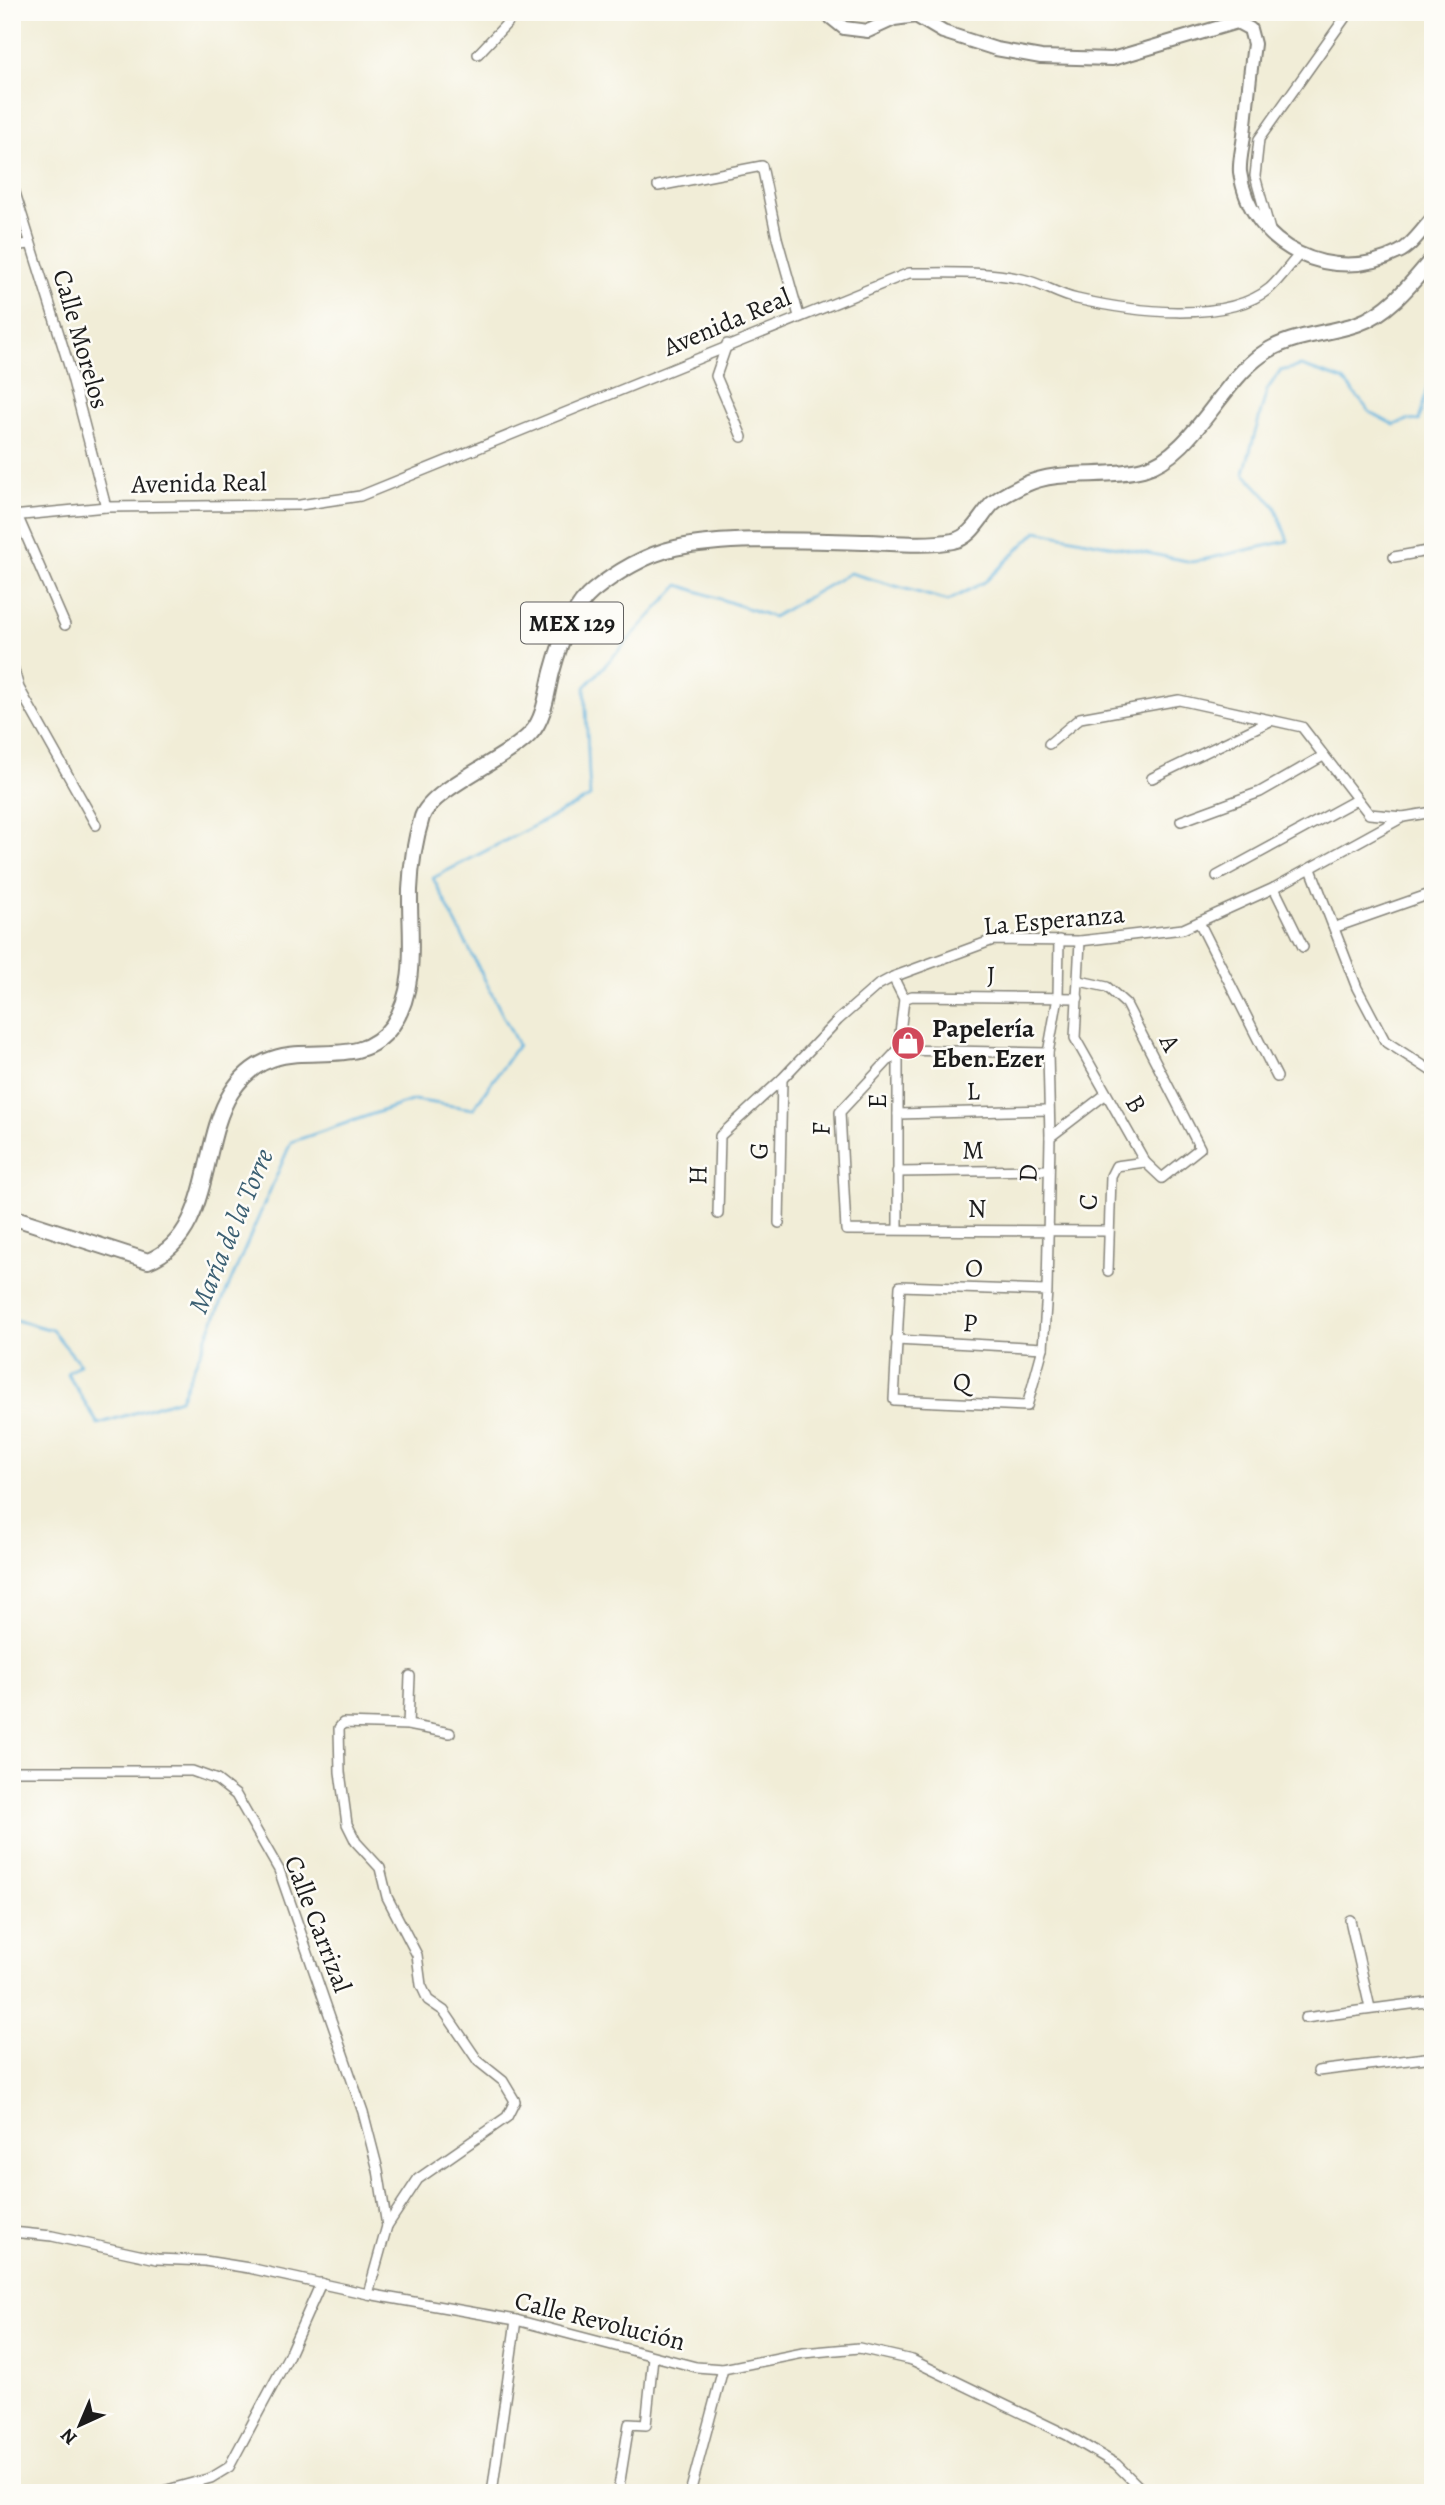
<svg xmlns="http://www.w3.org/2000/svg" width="1445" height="2505" viewBox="0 0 1445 2505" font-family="Alegreya,serif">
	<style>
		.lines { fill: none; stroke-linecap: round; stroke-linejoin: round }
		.stream { stroke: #63b3de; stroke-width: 2.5 }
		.street-casing { stroke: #86847a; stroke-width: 12 }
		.secondary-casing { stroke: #86847a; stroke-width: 16 }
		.primary-casing { stroke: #86847a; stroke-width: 18 }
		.street { stroke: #fff; stroke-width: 9 }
		.secondary { stroke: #fff; stroke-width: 12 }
		.primary { stroke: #fff; stroke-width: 14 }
		.labels { text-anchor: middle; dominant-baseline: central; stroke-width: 5; stroke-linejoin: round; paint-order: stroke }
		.shield { fill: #fdfcf7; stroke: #605f5e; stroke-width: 2 }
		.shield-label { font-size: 24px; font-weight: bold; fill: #1c1c1c }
		.street-label { font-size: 26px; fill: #1c1c1c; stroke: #fdfcf7 }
		.poi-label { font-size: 26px; font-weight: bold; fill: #1c1c1c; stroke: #fdfcf7; text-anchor: start }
		.water-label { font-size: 28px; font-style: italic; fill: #3c6073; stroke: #fdfcf7 }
	</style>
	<rect width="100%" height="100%" fill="#fdfcf7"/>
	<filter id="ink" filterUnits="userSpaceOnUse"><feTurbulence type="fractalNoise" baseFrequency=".0143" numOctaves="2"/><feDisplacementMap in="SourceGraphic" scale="14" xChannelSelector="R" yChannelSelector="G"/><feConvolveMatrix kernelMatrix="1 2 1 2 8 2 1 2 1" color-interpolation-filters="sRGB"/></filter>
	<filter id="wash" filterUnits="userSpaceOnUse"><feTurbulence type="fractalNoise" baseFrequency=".00686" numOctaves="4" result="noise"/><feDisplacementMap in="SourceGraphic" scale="28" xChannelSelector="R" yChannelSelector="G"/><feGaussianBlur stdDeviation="1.57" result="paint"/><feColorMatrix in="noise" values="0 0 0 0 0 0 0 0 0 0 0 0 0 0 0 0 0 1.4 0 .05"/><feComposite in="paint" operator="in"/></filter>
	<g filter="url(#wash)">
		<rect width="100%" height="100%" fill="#f1edd7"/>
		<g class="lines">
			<polyline class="stream" points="12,1319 52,1330 80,1364 67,1373 98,1424 180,1399 291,1142 414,1100 473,1109 518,1045 433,878 590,797 585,687 679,585 773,617 850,573 948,601 986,581 1037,531 1192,562 1288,541 1275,506 1244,473 1267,390 1280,371 1301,366 1343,380 1371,413 1394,425 1408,420 1419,421 1433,363"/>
		</g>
	</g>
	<g filter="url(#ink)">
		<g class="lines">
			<g class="street-casing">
				<g id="street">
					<polyline points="478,54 511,19 512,12"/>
					<polyline points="12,183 69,366 106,507"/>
					<polyline points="658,186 762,166 777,238 799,316"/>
					<polyline points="1270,230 1255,176 1259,139 1349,12"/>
					<polyline points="12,246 30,244"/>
					<polyline points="727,344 716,376 742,437"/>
					<polyline points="17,515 65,625"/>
					<path d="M12,516l94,-9 194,-2 60,-9 549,-223c37,0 76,-2 113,6 19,4 36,16 55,20 52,12 149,26 193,-11 10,-9 19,-22 28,-32"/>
					<polyline points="1394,557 1433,550"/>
					<polyline points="12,663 19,688 96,825"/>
					<polyline points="1049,744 1080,718 1179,700 1302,727 1369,814 1403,817"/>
					<polyline points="1152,778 1270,721"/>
					<polyline points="1181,821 1260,792 1323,756"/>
					<polyline points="1311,869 1357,988 1385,1041 1433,1072"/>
					<polyline points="1217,876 1356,800"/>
					<polyline points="1274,888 1303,947"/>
					<polyline points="1199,922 1277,1077"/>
					<polyline points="1336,927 1433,893"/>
					<polyline points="893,977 904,999 898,1050 898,1229"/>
					<polyline points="1080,981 1107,987 1126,1004 1200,1148 1162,1178 1145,1162 1075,1038 1080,941"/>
					<polyline points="904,999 912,996 1078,998"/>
					<polyline points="1048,1053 898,1050 840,1112 846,1230 1108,1231"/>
					<polyline points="898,1114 1049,1110"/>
					<polyline points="1050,1137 1106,1094"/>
					<polyline points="897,1172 1049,1170"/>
					<polyline points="718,1214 720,1136 782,1079 838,1020 878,985 893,977 993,940 1080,941 1183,929 1274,888 1403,817 1433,812"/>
					<polyline points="779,1223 782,1079"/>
					<polyline points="1108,1271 1111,1176 1116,1166 1145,1162"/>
					<polyline points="1047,1291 900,1286 894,1400 1027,1406 1043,1348 1047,1291 1050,1137 1048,1053 1058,997 1059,940"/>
					<polyline points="896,1340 1043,1348"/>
					<polyline points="408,1725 410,1676"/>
					<polyline points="12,1771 192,1771 217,1780 236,1795 279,1870 363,2112 378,2170 387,2226 368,2294"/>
					<polyline points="1350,1920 1370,2008"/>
					<polyline points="1305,2018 1433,2001"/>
					<polyline points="1318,2071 1433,2057"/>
					<polyline points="387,2226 418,2179 507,2117 515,2101 503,2081 478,2061 444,2011 428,2000 421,1985 417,1955 387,1897 380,1868 356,1842 347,1824 340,1772 339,1728 343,1723 408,1725 450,1733"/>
					<polyline points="12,2232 52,2236 157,2259 205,2261 249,2268 368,2294 516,2320 696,2367 723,2369 803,2353 859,2348 912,2360 1067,2435 1116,2464 1145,2493"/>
					<polyline points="156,2493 211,2478 229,2467 288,2357 321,2283"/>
					<polyline points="492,2493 516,2320"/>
					<polyline points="618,2493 629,2424 646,2425 653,2357"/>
					<polyline points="690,2493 723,2369"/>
				</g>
			</g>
			<g class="secondary-casing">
				<path id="secondary" d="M824,12l20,16 24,3 26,-12 22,-3 27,16 53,17 45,8 71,2 125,-37 13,7 4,15c-4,30 -7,60 -10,91 -1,11 -5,26 -4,37 10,76 93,114 159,80 13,-6 24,-24 34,-34"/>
			</g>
			<g class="primary-casing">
				<path id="primary" d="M12,1217l136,44c65,-26 51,-117 83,-168 46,-73 120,-10 161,-67 27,-38 17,-93 18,-136 1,-25 5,-50 12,-73 10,-29 86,-58 109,-84 14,-15 16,-42 21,-61 7,-26 20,-64 41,-81 22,-18 54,-37 82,-43 58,-12 135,-7 194,-6 27,1 57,4 84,-1 19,-4 27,-24 39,-37 8,-8 22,-14 32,-19 36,-17 81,-6 119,-16 48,-12 77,-85 118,-114 29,-21 64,-20 96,-31 32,-11 55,-41 76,-66"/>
			</g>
			<use href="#street" class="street"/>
			<use href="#secondary" class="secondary"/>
			<use href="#primary" class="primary"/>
		</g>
	</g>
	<defs>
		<g id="shop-disc" transform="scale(1.75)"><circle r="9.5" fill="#d1495b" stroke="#fdfcf7"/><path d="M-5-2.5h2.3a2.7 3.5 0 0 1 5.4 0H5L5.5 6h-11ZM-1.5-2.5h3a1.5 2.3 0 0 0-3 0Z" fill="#fff"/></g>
	</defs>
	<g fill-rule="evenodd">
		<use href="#shop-disc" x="908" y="1043"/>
	</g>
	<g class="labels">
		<rect class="shield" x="521" y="602.5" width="102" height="41" rx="5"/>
		<g class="shield-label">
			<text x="572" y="623">MEX 129</text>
		</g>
		<g class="street-label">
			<text transform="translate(727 322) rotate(-23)">Avenida Real</text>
			<text transform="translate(81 339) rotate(74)">Calle Morelos</text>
			<text transform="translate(199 483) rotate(-1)">Avenida Real</text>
			<text transform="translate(1054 920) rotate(-5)">La Esperanza</text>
			<text x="991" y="975">J</text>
			<text transform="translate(1170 1043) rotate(63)">A</text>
			<text transform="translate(973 1091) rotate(-2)">L</text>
			<text transform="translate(877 1101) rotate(-90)">E</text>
			<text transform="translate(1136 1104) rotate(60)">B</text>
			<text transform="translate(821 1129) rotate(-89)">F</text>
			<text transform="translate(973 1150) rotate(-1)">M</text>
			<text transform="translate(759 1151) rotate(-89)">G</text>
			<text transform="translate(1028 1173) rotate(-88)">D</text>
			<text transform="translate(698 1175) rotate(-89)">H</text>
			<text transform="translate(1088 1202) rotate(-86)">C</text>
			<text x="977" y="1208">N</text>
			<text transform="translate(974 1268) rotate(2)">O</text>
			<text transform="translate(970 1323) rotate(3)">P</text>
			<text transform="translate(962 1382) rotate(3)">Q</text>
			<text transform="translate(318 1924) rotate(69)">Calle Carrizal</text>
			<text transform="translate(600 2321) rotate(14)">Calle Revolución</text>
		</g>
		<g class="poi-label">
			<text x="932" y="1028">Papelería<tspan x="932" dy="30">Eben.Ezer</tspan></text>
		</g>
		<g class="water-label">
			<text transform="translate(231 1231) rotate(-67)">María de la Torre</text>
		</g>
	</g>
	<rect width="1445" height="2505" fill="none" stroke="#fdfcf7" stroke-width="42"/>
	<g transform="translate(80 2425) rotate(224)" stroke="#fdfcf7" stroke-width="5" paint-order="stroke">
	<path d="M0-5L12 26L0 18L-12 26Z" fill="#1c1c1c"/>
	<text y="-10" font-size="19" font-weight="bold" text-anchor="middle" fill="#1c1c1c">N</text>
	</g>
</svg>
